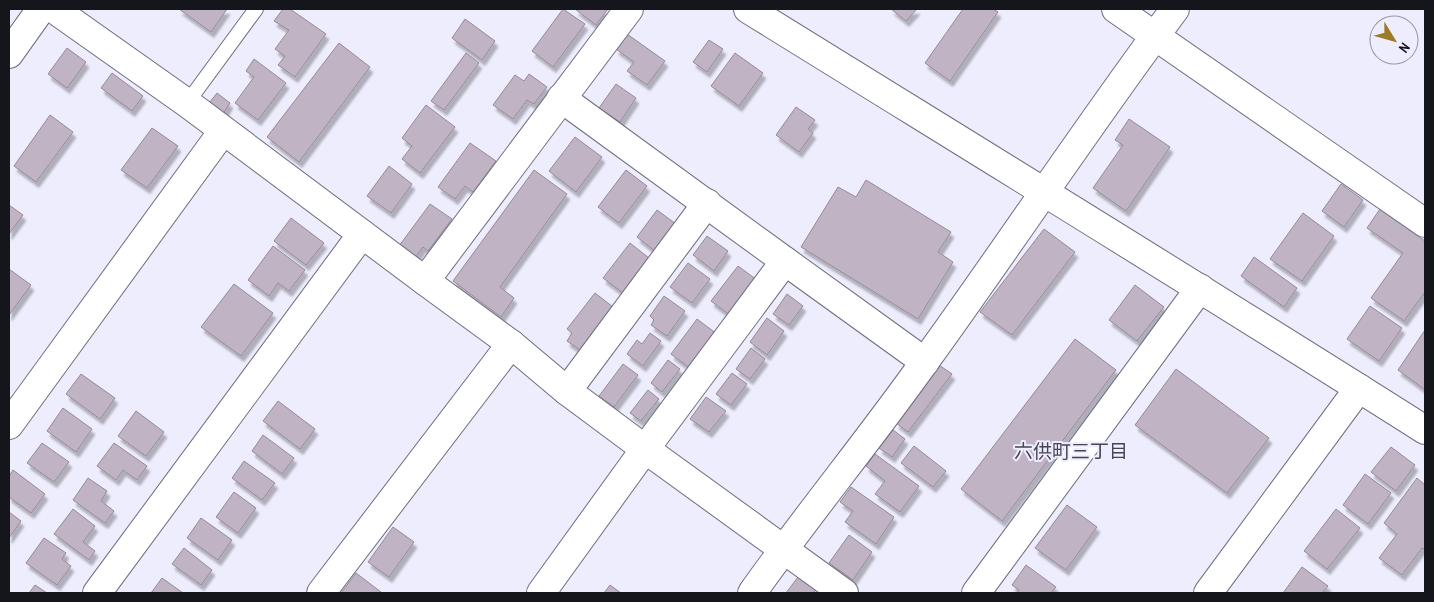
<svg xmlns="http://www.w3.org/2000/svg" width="1434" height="602" viewBox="0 0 1434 602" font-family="'Archivo Narrow','Noto Sans JP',sans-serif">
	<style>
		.building { fill: #c0b4c4; stroke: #958998; filter: url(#shadow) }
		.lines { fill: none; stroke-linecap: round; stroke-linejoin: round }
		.service-casing { stroke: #6e6d7e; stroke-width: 16 }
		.minor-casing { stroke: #6e6d7e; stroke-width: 30 }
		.tertiary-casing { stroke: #6e6d7e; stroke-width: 30 }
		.service { stroke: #fff; stroke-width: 14 }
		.minor { stroke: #fff; stroke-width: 28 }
		.tertiary { stroke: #fff; stroke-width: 28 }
		.labels { text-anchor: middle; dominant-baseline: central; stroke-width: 4; stroke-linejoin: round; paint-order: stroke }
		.neighbourhood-label { font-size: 19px; fill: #464555; stroke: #eeedfd }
	</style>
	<defs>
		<filter id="shadow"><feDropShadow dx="3" dy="5.5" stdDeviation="1" flood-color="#0004"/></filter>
	</defs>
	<rect width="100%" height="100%" fill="#eeedfd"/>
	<g class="building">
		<polygon points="179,9 227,9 211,32"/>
		<polygon points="283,9 290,9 326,34 295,77 278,65 285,56 275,49 289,30 274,21"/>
		<polygon points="563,9 585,24 553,67 532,51"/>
		<polygon points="575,9 608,9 596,25"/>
		<polygon points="891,9 917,9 906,21"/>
		<polygon points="963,9 993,9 998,12 950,81 925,63"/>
		<polygon points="465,19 495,41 482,60 452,38"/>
		<polygon points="627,34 665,61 647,85 627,71 634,62 616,49"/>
		<polygon points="709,40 723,49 707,72 693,62"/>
		<polygon points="339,43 370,67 299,162 267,137"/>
		<polygon points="67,48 86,62 67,88 48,74"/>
		<polygon points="466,53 479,63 444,110 431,101"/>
		<polygon points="735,53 763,73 739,106 711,86"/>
		<polygon points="254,59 286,83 258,120 235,103 254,77 246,71"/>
		<polygon points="112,73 143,96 132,111 101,88"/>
		<polygon points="529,74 547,87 534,104 527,100 513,119 493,105 515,75 524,81"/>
		<polygon points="616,84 636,98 620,122 599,108"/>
		<polygon points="217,93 230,103 221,117 206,107"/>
		<polygon points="426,105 455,127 420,173 402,159 412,146 402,138"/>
		<polygon points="796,107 815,120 808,129 813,133 799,152 776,135"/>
		<polygon points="50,115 73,132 36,182 14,166"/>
		<polygon points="1129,119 1170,147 1126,211 1093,188 1123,145 1115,140"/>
		<polygon points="152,128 178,146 147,188 121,170"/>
		<polygon points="575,137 602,157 576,192 549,171"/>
		<polygon points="470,143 496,161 473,192 465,186 455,199 438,187"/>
		<polygon points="389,166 412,184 391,213 367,196"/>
		<polygon points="534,170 567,194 500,287 514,298 501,317 453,281"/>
		<polygon points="626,170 647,186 619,223 598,207"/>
		<polygon points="866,180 951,232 938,252 953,262 918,319 801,247 838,187 856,197"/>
		<polygon points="1341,184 1363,200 1344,227 1322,211"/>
		<polygon points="430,204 452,219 428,251 423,247 415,258 399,246"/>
		<polygon points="9,205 23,215 9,234"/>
		<polygon points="1380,209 1425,241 1425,292 1404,321 1371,298 1403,253 1367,228"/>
		<polygon points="657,210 676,224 655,251 637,237"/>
		<polygon points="1303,213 1334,236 1302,281 1270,259"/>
		<polygon points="291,218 324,243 306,265 274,241"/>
		<polygon points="1044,229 1075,252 1012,335 980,312"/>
		<polygon points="707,236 728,251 714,271 693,255"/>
		<polygon points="630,243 649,258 623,293 603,278"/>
		<polygon points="273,246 305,270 289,291 278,283 269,296 248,280"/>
		<polygon points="1254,257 1297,288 1284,307 1241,276"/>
		<polygon points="688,263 710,279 692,303 670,287"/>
		<polygon points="738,266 757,280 731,316 711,301"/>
		<polygon points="9,269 31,285 9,315"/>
		<polygon points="234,284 273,313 241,356 201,327"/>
		<polygon points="1135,285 1164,307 1137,341 1109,320"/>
		<polygon points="595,293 613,307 580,350 567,341 572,333 567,329"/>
		<polygon points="787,294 803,306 789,325 773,314"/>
		<polygon points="664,296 685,311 667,336 651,325 654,320 650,316"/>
		<polygon points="1370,306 1402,328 1379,361 1347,339"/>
		<polygon points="767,318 784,331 767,355 750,342"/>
		<polygon points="697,319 717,334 691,369 671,354"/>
		<polygon points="1425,330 1425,387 1424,389 1398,370"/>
		<polygon points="650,333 661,341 643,366 627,354 637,340 642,344"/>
		<polygon points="1075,339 1116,370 1002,521 961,489"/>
		<polygon points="751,348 765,359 750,379 736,369"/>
		<polygon points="668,360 680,369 662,392 651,383"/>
		<polygon points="623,364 638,375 614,407 599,396"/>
		<polygon points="939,365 952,374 908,432 896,423"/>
		<polygon points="1176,369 1269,438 1227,493 1135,425"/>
		<polygon points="732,373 747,384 731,405 716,394"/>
		<polygon points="81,374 115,398 100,419 66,394"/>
		<polygon points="648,390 659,399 641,421 630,413"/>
		<polygon points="706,397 726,411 709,432 690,419"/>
		<polygon points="278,401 315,429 300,449 263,421"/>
		<polygon points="63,408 92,429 76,452 47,431"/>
		<polygon points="136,411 164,432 146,456 118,436"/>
		<polygon points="893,430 905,439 892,457 879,448"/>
		<polygon points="263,435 294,458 282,474 252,451"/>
		<polygon points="42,443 69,462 54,482 27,463"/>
		<polygon points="114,443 147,466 137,480 123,470 116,480 97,466"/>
		<polygon points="914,446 946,471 933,487 901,463"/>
		<polygon points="1391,447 1415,465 1396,491 1371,472"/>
		<polygon points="875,454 919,486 900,512 875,494 885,481 866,466"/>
		<polygon points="244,461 275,483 262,500 232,478"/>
		<polygon points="13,470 45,494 31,513 9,497 9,476"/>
		<polygon points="1365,474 1391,493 1368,524 1343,505"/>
		<polygon points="88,478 107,491 101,501 114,511 105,523 73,500"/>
		<polygon points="1417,478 1425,485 1425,550 1422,548 1402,575 1379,558 1397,534 1384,523"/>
		<polygon points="851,487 894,517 876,544 845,522 853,511 840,502"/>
		<polygon points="234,492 256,508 238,533 216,517"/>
		<polygon points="1067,505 1097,527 1066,570 1035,548"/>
		<polygon points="73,509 95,526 83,542 95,551 89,560 54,534"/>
		<polygon points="1336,509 1360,528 1327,569 1304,551"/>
		<polygon points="9,512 21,521 9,538"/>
		<polygon points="201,518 232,540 218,560 187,538"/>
		<polygon points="393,527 414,542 389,577 368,562"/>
		<polygon points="849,535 872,552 853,580 829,563"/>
		<polygon points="44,538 66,553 62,559 71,566 57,585 26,563"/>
		<polygon points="184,548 212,570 201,585 172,564"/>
		<polygon points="1026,565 1056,587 1051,593 1017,593 1019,590 1012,585"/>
		<polygon points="1302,567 1328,586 1322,593 1283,593"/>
		<polygon points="356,573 381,592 380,593 341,593"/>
		<polygon points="798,577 816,590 813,593 786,593"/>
		<polygon points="162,578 183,593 151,593"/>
		<polygon points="35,585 47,593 29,593"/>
		<polygon points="610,585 621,593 604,593"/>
	</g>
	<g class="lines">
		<g class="service-casing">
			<polyline id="service" points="187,103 256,9"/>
		</g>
		<g class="minor-casing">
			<g id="minor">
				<polyline points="54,9 187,103 425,281 511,344 567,391 645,449 844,593"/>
				<polyline points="1116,9 1425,223"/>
				<polyline points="561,98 785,261 925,362"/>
				<polyline points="425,281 629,9"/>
				<polyline points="567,391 707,203"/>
				<polyline points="9,425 223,131"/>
				<polyline points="97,593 362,234"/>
				<polyline points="321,593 511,344"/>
				<polyline points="541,593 645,449 785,261"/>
				<path d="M752,593c56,-79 118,-154 174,-233 84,-116 163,-236 249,-351"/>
				<polyline points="976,593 1200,288"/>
			</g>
		</g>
		<g class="tertiary-casing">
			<g id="tertiary">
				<path d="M748,9c226,140 453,279 677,421"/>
				<polyline points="9,54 41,9"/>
				<polyline points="1208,593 1359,388"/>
			</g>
		</g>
		<use href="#service" class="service"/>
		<use href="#minor" class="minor"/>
		<use href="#tertiary" class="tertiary"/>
	</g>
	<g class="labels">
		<g class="neighbourhood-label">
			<text x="1071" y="451">六供町三丁目</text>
		</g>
	</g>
	<rect width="1434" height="602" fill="none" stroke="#15151c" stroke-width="20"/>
	<g transform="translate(1394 40) rotate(127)"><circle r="24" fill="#eeedfd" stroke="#9797a3"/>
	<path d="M0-4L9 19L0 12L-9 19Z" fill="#9d7a25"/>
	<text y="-8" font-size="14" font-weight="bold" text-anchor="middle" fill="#15151c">N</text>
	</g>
</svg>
